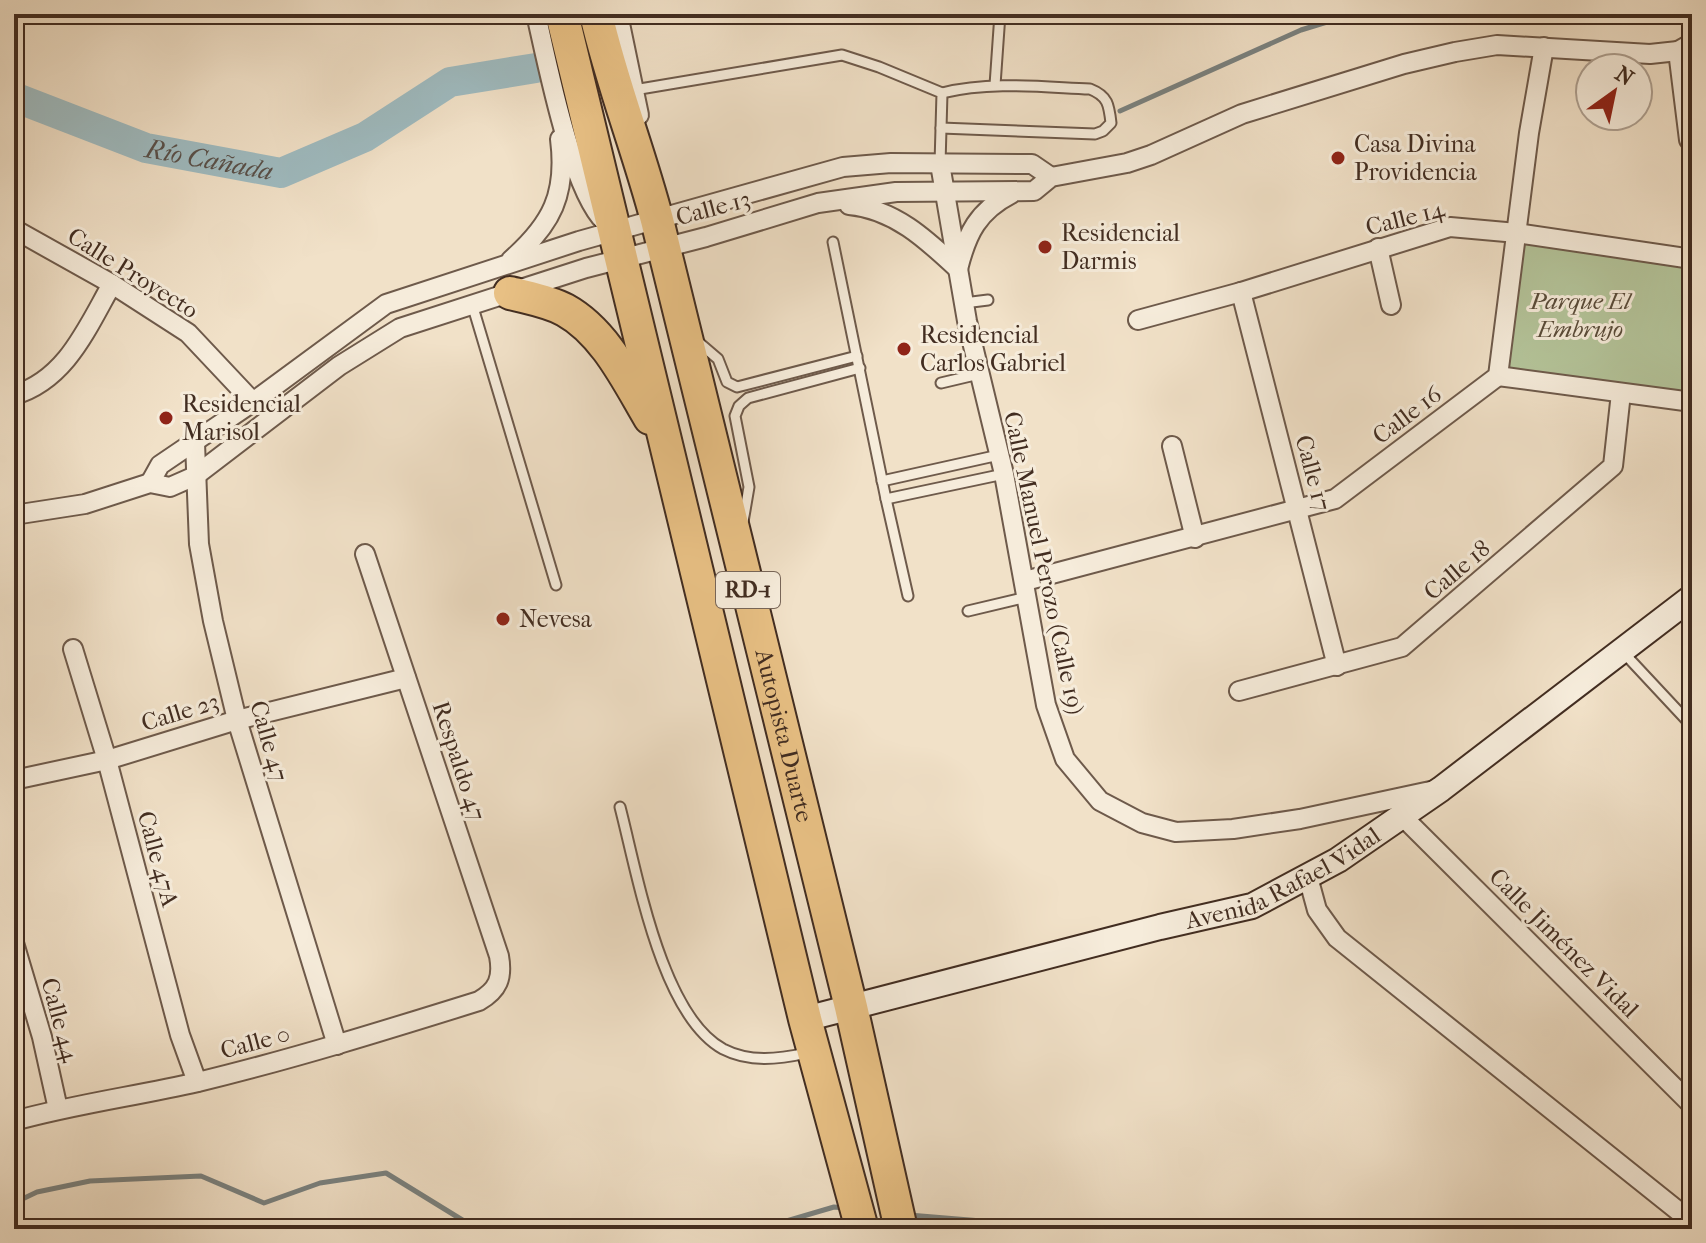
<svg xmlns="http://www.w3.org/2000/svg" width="1706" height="1243" viewBox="0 0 1706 1243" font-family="'IM FELL French Canon',serif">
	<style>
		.green { fill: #b4c49a; stroke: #7b785e; stroke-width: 2 }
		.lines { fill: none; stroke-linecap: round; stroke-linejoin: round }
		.stream { stroke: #7a8280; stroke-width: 5 }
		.river { stroke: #9fbbc0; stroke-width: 30 }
		.lane-casing { stroke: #6e5a4b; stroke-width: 13 }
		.street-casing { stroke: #6e5a4b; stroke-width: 22 }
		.secondary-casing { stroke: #422d21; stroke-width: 28 }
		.highway-casing { stroke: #422d21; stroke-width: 36 }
		.lane { stroke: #f6ecdb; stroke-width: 9 }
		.street { stroke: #f6ecdb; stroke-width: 18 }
		.secondary { stroke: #f6ecdb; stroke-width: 24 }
		.highway { stroke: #e8c084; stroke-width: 32 }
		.poi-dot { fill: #8f2418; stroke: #f6ecdb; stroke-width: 3 }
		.labels { text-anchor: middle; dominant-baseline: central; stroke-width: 6; stroke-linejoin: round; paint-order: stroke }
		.shield { fill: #f6ecdb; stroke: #786659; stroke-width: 2 }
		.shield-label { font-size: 22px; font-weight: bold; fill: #422d21 }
		.poi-label { font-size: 24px; fill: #422d21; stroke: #f6ecdb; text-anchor: start }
		.street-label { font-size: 24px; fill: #422d21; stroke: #f6ecdb }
		.park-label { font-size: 24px; font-style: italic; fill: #594b39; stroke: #f6ecdb }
		.water-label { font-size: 26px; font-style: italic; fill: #595049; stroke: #f6ecdb }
	</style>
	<rect width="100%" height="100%" fill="#f1e1c8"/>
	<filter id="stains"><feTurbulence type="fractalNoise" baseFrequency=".0025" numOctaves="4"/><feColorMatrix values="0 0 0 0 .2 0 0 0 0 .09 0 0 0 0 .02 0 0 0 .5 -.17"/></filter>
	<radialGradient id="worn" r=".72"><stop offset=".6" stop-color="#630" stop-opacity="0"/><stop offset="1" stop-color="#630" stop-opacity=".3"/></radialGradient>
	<polygon class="green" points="1517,233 1692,259 1692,402 1498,376"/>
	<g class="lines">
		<g class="stream">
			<polyline points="1120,111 1301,30 1353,14"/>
			<polyline points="14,1203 37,1192 90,1181 201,1176 264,1203 320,1183 386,1173 477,1229"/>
			<polyline points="909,1215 1080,1229"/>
			<polyline points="759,1229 834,1207 844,1208"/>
		</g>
		<path class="river" id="s1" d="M14,97l132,51 135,25 84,-36 85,-55 86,-14"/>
		<g class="lane-casing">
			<g id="lane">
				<polyline points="995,85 1000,14"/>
				<polyline points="634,90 842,55 879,67 942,93 940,164"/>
				<path d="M941,128l154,6 8,-3 8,-8c-2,-18 -3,-27 -21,-34 -49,-2 -99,-8 -148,4"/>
				<polyline points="833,242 886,499 908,596"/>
				<polyline points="964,303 988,300"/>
				<polyline points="472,304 556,585"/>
				<polyline points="697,341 718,359 727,382 737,387 857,356"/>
				<polyline points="941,383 979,374"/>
				<polyline points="882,481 999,455"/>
				<polyline points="886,499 1004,474"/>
				<polyline points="743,522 749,487 735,416 739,406 748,398 860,368"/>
				<polyline points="968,611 1027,597"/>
				<polyline points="1622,651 1692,726"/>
				<path d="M620,807c17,65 41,208 103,242 27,14 56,10 84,4"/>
			</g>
		</g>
		<g class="street-casing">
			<g id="street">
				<path d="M536,14c11,48 36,177 69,208"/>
				<polyline points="618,14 639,115"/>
				<polyline points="1678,51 1689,140"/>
				<polyline points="940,164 967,321 1004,474 1046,705 1065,759 1100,801 1142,823 1176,832 1233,829 1300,819 1435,790"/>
				<path d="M849,205c45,4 77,34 109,64 9,-36 20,-58 53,-75"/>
				<polyline points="14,229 112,284 188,333 253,402"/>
				<polyline points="1378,248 1391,305"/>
				<path d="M511,260c41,-36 56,-66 49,-121"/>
				<polyline points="1241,292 1337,666"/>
				<polyline points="1138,320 1241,292 1450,227 1517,233 1692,259"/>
				<polyline points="1498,376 1692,402"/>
				<path d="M14,395c52,-15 73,-67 98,-111"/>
				<polyline points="195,443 199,544 213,621 237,720 337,1045"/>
				<polyline points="1172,446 1195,538"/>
				<polyline points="150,483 160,465 253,402 386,304 579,241 843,167 891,163 1032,164 1051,177"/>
				<polyline points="14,515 85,504 150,483 170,487 195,476 339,366 400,328 586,268 706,237 818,203 896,192 1034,191 1051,177 1127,163 1151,155 1242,114 1404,64 1455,52 1497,45 1650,54 1678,51 1692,43"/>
				<polyline points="1025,581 1335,499 1498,376 1529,133 1544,47"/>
				<polyline points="73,649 107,760 180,1035 197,1082"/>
				<polyline points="1239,691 1402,647 1613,466 1621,393"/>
				<polyline points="14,780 107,760 237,720 406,678"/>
				<polyline points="1402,816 1692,1105"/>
				<polyline points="1308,877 1317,910 1337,938 1692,1222"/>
				<polyline points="14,943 42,1037 58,1109"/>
				<path d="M14,1121c61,-17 123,-25 184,-39 95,-23 188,-52 281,-81 19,-11 24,-23 20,-45l-134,-402"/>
			</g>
		</g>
		<g class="secondary-casing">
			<g id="secondary">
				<path id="s2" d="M805,1019l355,-92 92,-21 86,-46 103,-71 251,-192"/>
			</g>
		</g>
		<g class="highway-casing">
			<g id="highway">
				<polyline points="562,14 805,1019 862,1229"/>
				<path id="s3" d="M596,14c16,70 43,137 61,206l194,787 50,222"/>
				<path d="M510,293c19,5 38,8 55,17 40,22 63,71 85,108"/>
			</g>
		</g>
		<use href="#lane" class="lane"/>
		<use href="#street" class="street"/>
		<use href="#secondary" class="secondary"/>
		<use href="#highway" class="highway"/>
	</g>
	<g class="poi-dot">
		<circle cx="1338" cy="158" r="8"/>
		<circle cx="1045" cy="247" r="8"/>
		<circle cx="904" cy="349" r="8"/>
		<circle cx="166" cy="418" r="8"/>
		<circle cx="503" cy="619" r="8"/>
	</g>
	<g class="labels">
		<rect class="shield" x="716" y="572" width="64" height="36" rx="6"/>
		<g class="shield-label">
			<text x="748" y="590">RD-1</text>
		</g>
		<g class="poi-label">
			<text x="1354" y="144">Casa Divina<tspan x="1354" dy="28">Providencia</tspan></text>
			<text x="1061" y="233">Residencial<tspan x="1061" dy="28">Darmis</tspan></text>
			<text x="920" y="335">Residencial<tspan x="920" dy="28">Carlos Gabriel</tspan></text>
			<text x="182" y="404">Residencial<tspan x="182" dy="28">Marisol</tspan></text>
			<text x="519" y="619">Nevesa</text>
		</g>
		<g class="street-label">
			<text transform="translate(713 208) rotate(-15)">Calle 13</text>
			<text transform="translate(1405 218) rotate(-14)">Calle 14</text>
			<text transform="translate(133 273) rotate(32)">Calle Proyecto</text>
			<text transform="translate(1407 415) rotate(-37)">Calle 16</text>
			<text transform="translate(1313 473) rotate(75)">Calle 17</text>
			<text transform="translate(1044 563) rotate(78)">Calle Manuel Perozo (Calle 19)</text>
			<text transform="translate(1457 570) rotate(-40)">Calle 18</text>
			<text transform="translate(180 712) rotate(-17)">Calle 23</text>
			<text stroke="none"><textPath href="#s3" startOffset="746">Autopista Duarte</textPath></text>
			<text transform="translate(269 741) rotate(74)">Calle 47</text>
			<text transform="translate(459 761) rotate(72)">Respaldo 47</text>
			<text transform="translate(158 859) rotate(75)">Calle 47A</text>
			<text stroke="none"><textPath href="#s2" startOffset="500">Avenida Rafael Vidal</textPath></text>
			<text transform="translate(1564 943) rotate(45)">Calle Jiménez Vidal</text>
			<text transform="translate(60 1020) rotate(75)">Calle 44</text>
			<text transform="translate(255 1042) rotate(-15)">Calle 0</text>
		</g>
		<g class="park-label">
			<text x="1580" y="301">Parque El<tspan x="1580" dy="28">Embrujo</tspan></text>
		</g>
		<g class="water-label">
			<text stroke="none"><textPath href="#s1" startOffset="206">Río Cañada</textPath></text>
		</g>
	</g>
	<rect width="1706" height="1243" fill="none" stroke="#f1e1c8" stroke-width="48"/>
	<rect x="16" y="16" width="1674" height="1211" fill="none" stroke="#422d21" stroke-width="4"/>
	<rect x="24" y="24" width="1658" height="1195" fill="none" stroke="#422d21" stroke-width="2"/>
	<g transform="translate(1614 92) rotate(33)"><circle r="38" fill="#f6ecdb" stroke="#aea091" stroke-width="2"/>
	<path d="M0-6L14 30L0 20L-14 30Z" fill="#8f2418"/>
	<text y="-12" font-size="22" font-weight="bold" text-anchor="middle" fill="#422d21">N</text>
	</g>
	<rect width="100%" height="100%" filter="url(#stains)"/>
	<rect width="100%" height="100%" fill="url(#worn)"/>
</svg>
